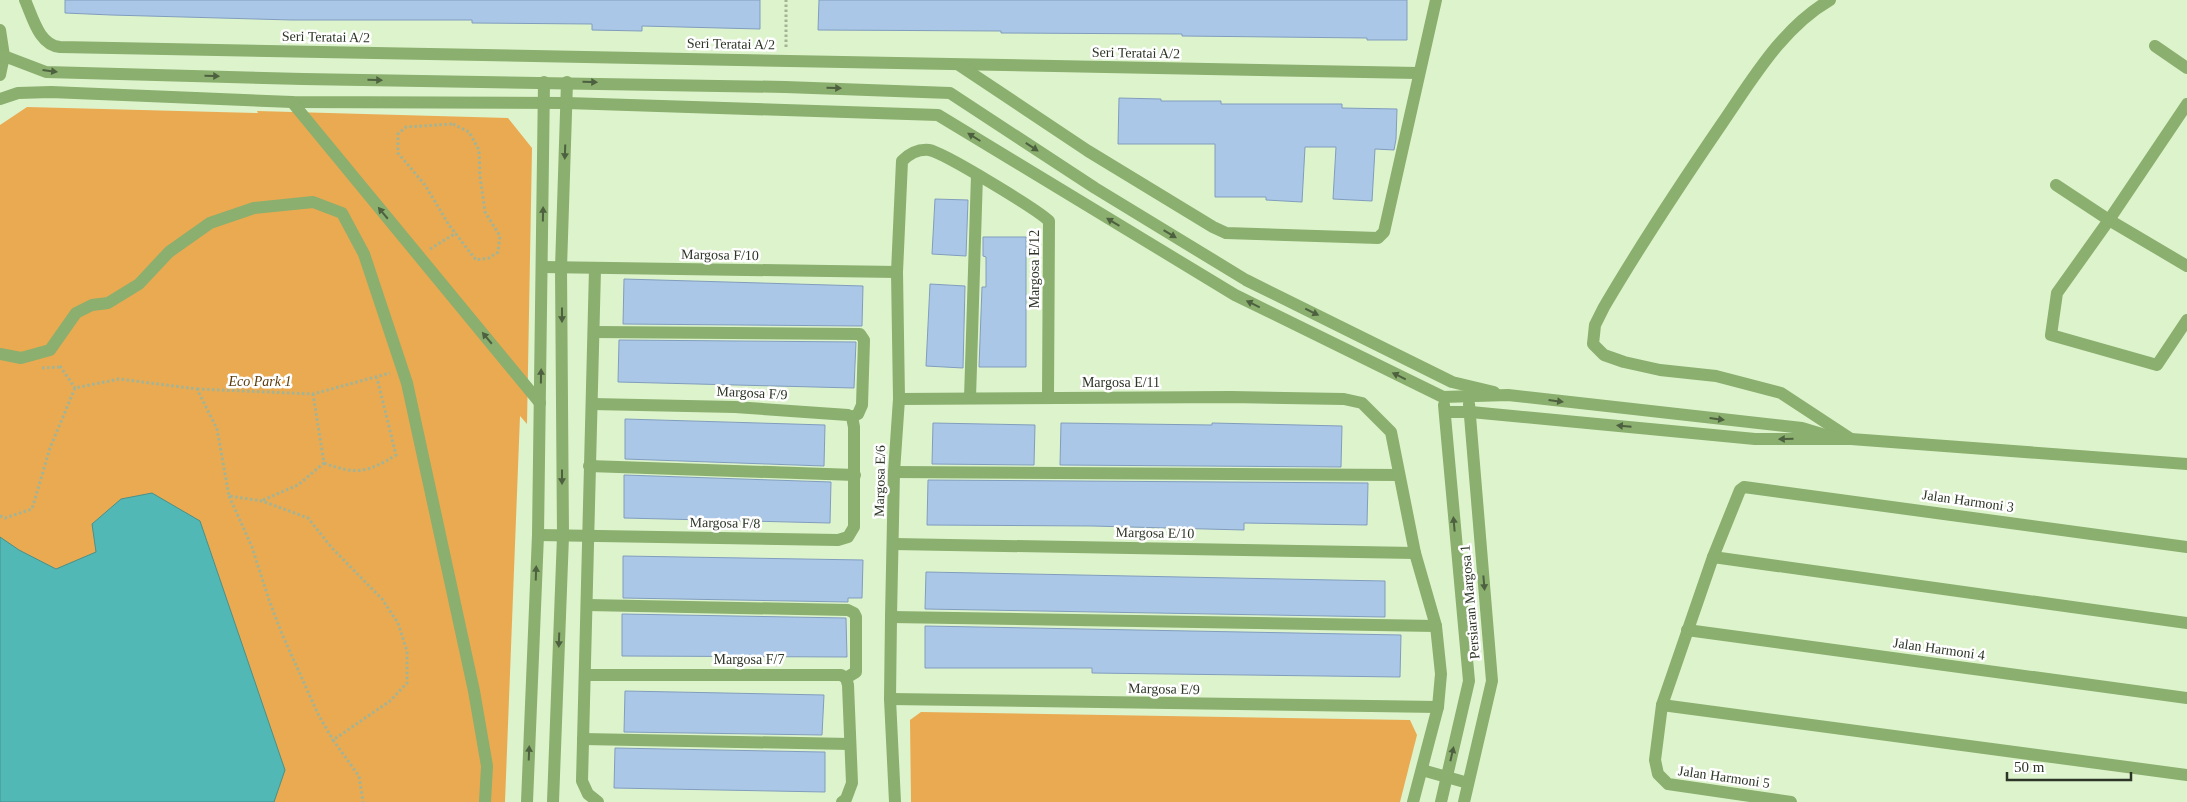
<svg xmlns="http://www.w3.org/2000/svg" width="2187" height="802" viewBox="0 0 2187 802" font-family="'Times New Roman',serif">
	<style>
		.green { fill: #eaaa52 }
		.water { fill: #52b8b5; stroke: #47918a }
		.building { fill: #aac7e8; stroke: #819dbd }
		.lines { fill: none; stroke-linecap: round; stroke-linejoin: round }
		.path { stroke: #a3b495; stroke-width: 3; stroke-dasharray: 2.5 2.5; stroke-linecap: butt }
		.minor { stroke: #8aaf6e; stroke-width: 12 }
		.oneway { fill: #4d603f }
		.labels { text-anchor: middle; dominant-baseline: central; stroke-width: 5; stroke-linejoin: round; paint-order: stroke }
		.street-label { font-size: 14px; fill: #2c3526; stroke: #fff }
		.park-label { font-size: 14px; font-style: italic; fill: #5c3c0c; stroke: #fff }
	</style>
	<rect width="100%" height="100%" fill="#ddf3cc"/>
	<g class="green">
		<polygon points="27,107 258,113 257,111 508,118 532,148 527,424 520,416 505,802 0,802 0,125"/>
		<polygon points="921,712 1410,720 1417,735 1400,802 911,802 910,720"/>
	</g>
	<polygon class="water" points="152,493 200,521 285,770 274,802 0,802 0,537 19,550 56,569 96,552 92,524 121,499"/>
	<g class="building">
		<polygon points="65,0 760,0 760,29 642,26 642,31 592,30 592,24 472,23 472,20 292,20 111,15 65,13"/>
		<polygon points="819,0 1407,0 1407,40 1367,40 1367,38 1182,36 1182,34 1001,33 1001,31 818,30"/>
		<polygon points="1119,98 1161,99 1161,101 1221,101 1221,104 1342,104 1342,108 1397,109 1396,139 1394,150 1375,149 1372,201 1333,199 1336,147 1305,147 1302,202 1266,200 1266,197 1215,197 1215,144 1118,144"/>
		<polygon points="935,199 968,200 966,256 932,254"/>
		<polygon points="983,237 1026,237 1026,367 979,367 982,287 986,287 986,257 983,256"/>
		<polygon points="624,279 863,286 862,326 623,324"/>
		<polygon points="930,284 965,286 963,368 926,366"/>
		<polygon points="619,340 856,342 854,388 618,382"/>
		<polygon points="625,419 825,425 824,466 625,459"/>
		<polygon points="933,423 1035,425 1034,465 932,464"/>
		<polygon points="1061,423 1212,425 1212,423 1342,426 1341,467 1060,465"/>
		<polygon points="624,475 831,482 830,523 624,518"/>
		<polygon points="928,480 1368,483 1367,525 1244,523 1244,530 1092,526 927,525"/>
		<polygon points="623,556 863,560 862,598 848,598 848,602 623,598"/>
		<polygon points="926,572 1385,581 1385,617 925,609"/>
		<polygon points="622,614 846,618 847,657 622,656"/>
		<polygon points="925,626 1401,635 1400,677 1092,673 1092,668 925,668"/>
		<polygon points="625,691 824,695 822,735 624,732"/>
		<polygon points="615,748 822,752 825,752 825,792 614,788"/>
	</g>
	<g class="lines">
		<g class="path">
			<polyline points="786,47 786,0"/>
			<polygon points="453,124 469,132 479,150 480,176 485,212 500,236 498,252 489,258 476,260 449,225 425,185 398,153 398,134 406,127"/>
			<polyline points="430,249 456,233"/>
			<polyline points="60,366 75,388"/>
			<polyline points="42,368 61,367"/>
			<polyline points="197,389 313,394 390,373"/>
			<path d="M324,463c32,12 43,10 72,-8l-19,-77"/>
			<polyline points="229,496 252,547 269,600 282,634 318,714 333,740"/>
			<polyline points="263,500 298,485 324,463 313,394"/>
			<polyline points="0,516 5,518 32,509 50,448 75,388 119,379 197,389 217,429 229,496 262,501 308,518 332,548 382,599 398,623 407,651 407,683 390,701 333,740 359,776 363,802"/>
		</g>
		<g class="minor">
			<path d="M25,0c8,18 14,45 35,47l1358,26"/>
			<path d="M1830,0c-47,27 -77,78 -107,122 -41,60 -82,122 -119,185l-9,18 -2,19 11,11 20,7 36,8 56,6 65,17 70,46"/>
			<polyline points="0,30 4,56 0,75"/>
			<polyline points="2155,46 2187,68"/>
			<polyline points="4,56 46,72 303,79 785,87 950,93 1095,188 1246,280 1452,382 1494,392"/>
			<polyline points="959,65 1088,151 1213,227 1226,233 1378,238 1384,232 1436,0"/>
			<polyline points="0,99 18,93 51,92 292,102 567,103 938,115 1235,295 1443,397 1508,395 1802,428 1835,438"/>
			<polyline points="292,102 540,403"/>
			<polyline points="2187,104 2109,220 2057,293 2051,335 2157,365 2187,320"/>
			<polyline points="2056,185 2109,220 2187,266"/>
			<polyline points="542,267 897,272"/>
			<polyline points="595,269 582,781 588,794 598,802"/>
			<polyline points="594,332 860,334 864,340 862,405 858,414 852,417"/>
			<polyline points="0,354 21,358 50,350 76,313 92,305 108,303 139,284 169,252 210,223 254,208 313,202 342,213 364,254 407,383 474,691 487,766 485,802"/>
			<polyline points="970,398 977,175"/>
			<polyline points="899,399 1231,397 1344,399 1362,403 1391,432 1415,553 1436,626 1441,674 1438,707 1413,802"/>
			<polyline points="1445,412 1471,412 1755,439 1851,439 2187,464"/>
			<polyline points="589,466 855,475"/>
			<polyline points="894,472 1399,475"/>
			<polyline points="538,535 838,540 848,537 854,527 854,427 852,417 848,415 735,407 592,404"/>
			<polyline points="894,544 1415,553"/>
			<polyline points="1713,557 2187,623"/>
			<polyline points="587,605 848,610 854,613 856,617 856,672 846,678"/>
			<polyline points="891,617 1436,626"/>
			<polyline points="1687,630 2187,698"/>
			<polyline points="585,675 841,675 846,678 848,685 852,783 846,799 842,802"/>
			<polyline points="890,699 1438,707"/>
			<polyline points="1662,705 2187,775"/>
			<polyline points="583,739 850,744"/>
			<polyline points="1422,770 1468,783"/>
			<polyline points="527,802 538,535 544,82"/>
			<polyline points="553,802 563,536 561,268 567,82"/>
			<path d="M895,802l-5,-103 1,-82 3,-145 5,-73 -2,-127 5,-111c7,-7 16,-12 27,-11 14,2 109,60 120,71l-1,177"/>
			<polyline points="1441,802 1469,681 1444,405"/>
			<polyline points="1464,802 1492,681 1469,404"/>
			<polyline points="1791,802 1668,784 1658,774 1655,760 1662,705 1713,557 1740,490 1744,487 2187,547"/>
		</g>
	</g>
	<defs><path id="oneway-solid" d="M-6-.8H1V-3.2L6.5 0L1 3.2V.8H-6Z" transform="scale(1.25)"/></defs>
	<g class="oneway">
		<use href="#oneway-solid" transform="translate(50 71) rotate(7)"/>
		<use href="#oneway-solid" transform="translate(212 76) rotate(1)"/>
		<use href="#oneway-solid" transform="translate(375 80) rotate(1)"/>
		<use href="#oneway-solid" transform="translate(590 82) rotate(1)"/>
		<use href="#oneway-solid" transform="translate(834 88) rotate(2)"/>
		<use href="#oneway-solid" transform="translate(974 137) rotate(-148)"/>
		<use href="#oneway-solid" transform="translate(1032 147) rotate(33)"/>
		<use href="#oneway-solid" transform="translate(565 152) rotate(92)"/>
		<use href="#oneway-solid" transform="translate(383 213) rotate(-130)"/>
		<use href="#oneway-solid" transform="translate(543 214) rotate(-89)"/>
		<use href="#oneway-solid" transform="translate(1113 222) rotate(-149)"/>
		<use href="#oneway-solid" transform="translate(1170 234) rotate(31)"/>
		<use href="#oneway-solid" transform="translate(1253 304) rotate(-154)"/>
		<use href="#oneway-solid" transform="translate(1312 312) rotate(26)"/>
		<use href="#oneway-solid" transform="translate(562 315) rotate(90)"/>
		<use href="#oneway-solid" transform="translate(487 338) rotate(-130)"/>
		<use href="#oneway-solid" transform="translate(541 376) rotate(-89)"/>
		<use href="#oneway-solid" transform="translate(1399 376) rotate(-154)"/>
		<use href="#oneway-solid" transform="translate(1556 401) rotate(7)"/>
		<use href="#oneway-solid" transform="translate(1717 419) rotate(7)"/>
		<use href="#oneway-solid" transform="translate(1624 426) rotate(-175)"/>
		<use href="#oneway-solid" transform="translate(1786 439) rotate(179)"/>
		<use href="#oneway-solid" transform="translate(562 477) rotate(90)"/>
		<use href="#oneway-solid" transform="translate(1454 524) rotate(-95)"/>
		<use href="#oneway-solid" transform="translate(536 573) rotate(-88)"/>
		<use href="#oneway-solid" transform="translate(1484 583) rotate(85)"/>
		<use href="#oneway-solid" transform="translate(559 640) rotate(92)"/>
		<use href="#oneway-solid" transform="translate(529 753) rotate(-88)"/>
		<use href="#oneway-solid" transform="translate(1452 754) rotate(-77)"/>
	</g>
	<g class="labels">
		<g class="street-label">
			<text transform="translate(326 37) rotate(1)">Seri Teratai A/2</text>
			<text transform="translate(731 44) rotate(1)">Seri Teratai A/2</text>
			<text transform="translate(1136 53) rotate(1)">Seri Teratai A/2</text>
			<text transform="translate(720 255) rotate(1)">Margosa F/10</text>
			<text transform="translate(1034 269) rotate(-90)">Margosa E/12</text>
			<text x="1121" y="382">Margosa E/11</text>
			<text transform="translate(752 393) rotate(3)">Margosa F/9</text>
			<text transform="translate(880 481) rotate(-89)">Margosa E/6</text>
			<text transform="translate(1968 501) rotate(8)">Jalan Harmoni 3</text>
			<text transform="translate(725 523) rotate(1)">Margosa F/8</text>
			<text transform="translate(1155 533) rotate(1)">Margosa E/10</text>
			<text transform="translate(1470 602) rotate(-95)">Persiaran Margosa 1</text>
			<text transform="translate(1939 649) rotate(8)">Jalan Harmoni 4</text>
			<text x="749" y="659">Margosa F/7</text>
			<text transform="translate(1164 689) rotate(1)">Margosa E/9</text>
			<text transform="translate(1724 777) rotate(8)">Jalan Harmoni 5</text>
		</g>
		<g class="park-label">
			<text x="260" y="381">Eco Park 1</text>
		</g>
	</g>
	<path d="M2007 772v8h124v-8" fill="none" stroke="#2c3526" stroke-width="2.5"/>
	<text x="2014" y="772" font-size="15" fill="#2c3526" stroke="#ffffff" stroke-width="4" paint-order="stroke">50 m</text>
</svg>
